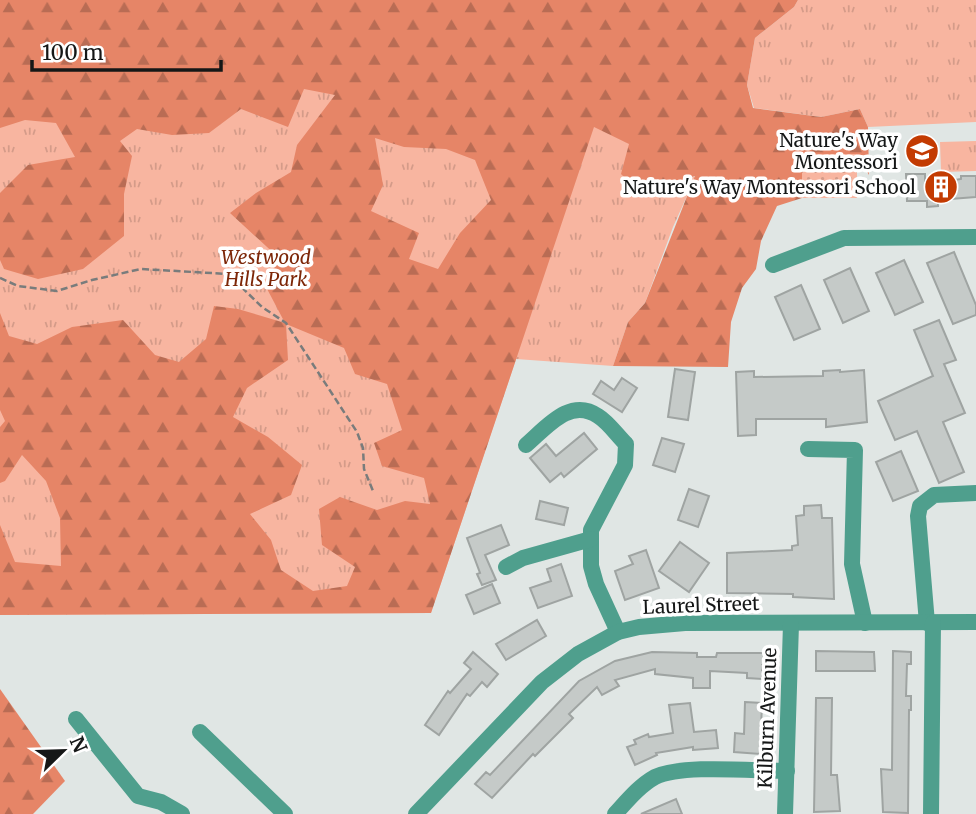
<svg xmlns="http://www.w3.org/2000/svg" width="976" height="814" viewBox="0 0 976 814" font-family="Merriweather,serif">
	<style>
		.grass { fill: url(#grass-tufts) }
		.forest { fill: url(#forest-firs); fill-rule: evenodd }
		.garden { fill: url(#garden-dots) }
		.building { fill: #c5cac8; stroke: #9fa4a2; stroke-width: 2 }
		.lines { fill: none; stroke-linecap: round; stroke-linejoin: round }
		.path { stroke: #797c7c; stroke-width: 2.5; stroke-dasharray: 7 3.5; stroke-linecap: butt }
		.minor { stroke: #4f9f8d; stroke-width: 16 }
		.labels { text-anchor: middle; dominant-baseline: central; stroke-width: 7; stroke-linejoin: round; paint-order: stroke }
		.poi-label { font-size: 19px; fill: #151717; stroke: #fff; text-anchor: end }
		.park-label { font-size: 19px; font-style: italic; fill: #7d2708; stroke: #fff }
		.street-label { font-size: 19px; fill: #151717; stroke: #fff }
	</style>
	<defs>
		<pattern id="grass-tufts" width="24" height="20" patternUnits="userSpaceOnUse" patternTransform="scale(1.75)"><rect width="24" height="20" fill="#f8b5a0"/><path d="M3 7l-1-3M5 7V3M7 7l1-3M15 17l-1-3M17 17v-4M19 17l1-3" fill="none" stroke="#d49b89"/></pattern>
		<pattern id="forest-firs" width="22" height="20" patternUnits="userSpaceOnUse" patternTransform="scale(1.75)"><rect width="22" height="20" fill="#e68567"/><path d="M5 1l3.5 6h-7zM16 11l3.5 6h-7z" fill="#b96c54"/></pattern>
		<pattern id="garden-dots" width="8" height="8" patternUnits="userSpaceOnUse" patternTransform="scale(1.75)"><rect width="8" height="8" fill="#f8b5a0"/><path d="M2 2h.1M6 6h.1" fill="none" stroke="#d49b89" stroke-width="1.8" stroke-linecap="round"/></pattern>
	</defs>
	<rect width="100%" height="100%" fill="#e0e6e4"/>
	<g class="grass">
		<polygon points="0,0 674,0 629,144 660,189 696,176 673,227 645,303 628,322 613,366 516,359 431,613 0,615"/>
		<polygon points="798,0 976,0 976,122 868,127 860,109 821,117 754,108 747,85 755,38 794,7"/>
		<polygon points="976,141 976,171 941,172 940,142"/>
	</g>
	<g class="forest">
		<path d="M0,0h798l-4,7 -39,31 -8,47 6,23 68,9 39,-8 8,18 1,48 -12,-21 -55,14v30l-25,8 -16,35 -5,28 -14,19 -11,34 -3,45 -115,-1 15,-44 17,-19 50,-127 -54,18 -20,-20 8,-30 -35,-17 -163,486 -431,2v-90l15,37 46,4 -1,-48 -14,-37 -24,-26 -17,26 -5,2v-56l5,-6 -5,-11v-97l9,23 28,8 35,-17 51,-7 32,35 24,7 27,-23 8,-33 24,3 47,14 -20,-38 14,-27 -49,-45 26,-20 35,-21 6,-27 38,-50 -31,-6 -16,38 -47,-18 -32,24 -37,2 -35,-6 -17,12 12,15 -8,38v42l-41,33 -45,10 -34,-10 -4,-9v-67l28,-28 47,-8 -19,-34 -31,-3 -25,8zM375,138l29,9 42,2 29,11 16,40 -31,33 -22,36 -29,-10 10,-26 -48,-22 12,-26zM286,324l58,24 11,26 32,10 15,46 -28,13 8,23 42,12 6,26 -25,-3 -28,9 -37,-13 -21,12 3,36 33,22 -8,19 -34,5 -32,-21 -10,-30 -21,-26 41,-19 11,-30 -34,-28 -35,-20 14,-29 41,-28z"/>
		<polygon points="0,689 65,781 33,814 0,814"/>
	</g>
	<polygon class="garden" points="813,154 857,154 857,198 802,198 802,168"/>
	<g class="building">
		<polygon points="906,174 925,174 925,181 949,181 961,179 961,176 976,176 976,197 938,200 938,206 927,207 927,201 907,201"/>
		<polygon points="954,252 976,305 976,315 953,324 927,263"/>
		<polygon points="904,260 923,302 895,315 876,273"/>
		<polygon points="850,268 869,311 843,323 824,280"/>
		<polygon points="801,285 820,329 794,340 775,297"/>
		<polygon points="939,320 956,360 944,364 965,413 943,422 964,472 939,483 917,431 895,440 878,401 933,376 914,330"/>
		<polygon points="675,369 695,372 688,420 668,417"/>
		<polygon points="840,370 840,372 864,370 867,422 826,427 826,419 756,419 756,435 738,436 736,372 754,371 754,377 823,376 823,371"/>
		<polygon points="622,378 637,388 622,412 593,394 601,381 614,390"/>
		<polygon points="584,433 597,449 564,477 561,473 550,482 530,458 546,444 556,456"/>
		<polygon points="662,438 684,444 675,472 653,465"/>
		<polygon points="901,451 918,491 893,501 876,462"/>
		<polygon points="689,489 709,496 698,527 678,520"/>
		<polygon points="540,501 568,508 564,525 536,519"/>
		<polygon points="821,505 822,518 832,518 834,599 793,597 793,594 727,593 727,553 792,550 792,546 798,545 796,516 804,515 804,506"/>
		<polygon points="501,525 509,545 485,555 496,580 482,585 477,574 480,573 467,538"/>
		<polygon points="680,542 709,563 689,592 659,571"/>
		<polygon points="646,550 659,588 625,600 615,571 633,564 629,556"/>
		<polygon points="561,564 572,596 538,608 530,588 551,581 547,569"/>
		<polygon points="492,584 500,603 474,614 466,595"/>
		<polygon points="537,620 546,636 506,660 496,644"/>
		<polygon points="816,651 874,652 875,671 816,671"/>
		<polygon points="893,651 911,652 911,664 907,664 906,696 911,696 911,710 909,710 908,813 883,812 881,769 892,770"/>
		<polygon points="473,652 498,674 487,687 482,682 470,696 467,694 439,735 425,725 448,691 450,693 471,669 464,663"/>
		<polygon points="652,652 697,653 697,657 716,657 717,653 767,653 766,665 762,665 762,679 747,678 747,673 710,671 710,688 693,688 693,678 655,674 655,669 615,680 619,686 602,695 597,687 569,714 573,718 535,756 533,754 492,798 475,784 486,772 490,775 579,681 615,661"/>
		<polygon points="816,698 832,698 831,775 837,775 840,811 814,812"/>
		<polygon points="745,702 762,703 760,754 734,752 735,733 744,734"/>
		<polygon points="690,703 694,732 716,730 718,748 693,750 693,747 656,753 657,755 635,765 627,747 636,744 634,740 648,734 649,737 673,733 669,705"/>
		<polygon points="676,799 682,814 641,814"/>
	</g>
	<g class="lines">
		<polyline class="path" points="0,278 18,286 57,291 92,280 141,269 228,274 262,307 286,323 357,432 363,448 364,469 373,491"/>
		<g class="minor">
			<polyline points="773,265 844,238 976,237"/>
			<path d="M526,445c21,-18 44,-48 72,-29 10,6 19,19 28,28l-1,21 -34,65v36l5,18 22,48"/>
			<polyline points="808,449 855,450 852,564 865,623"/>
			<polyline points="506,567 523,558 591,539"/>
			<polyline points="927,623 918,516 920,506 934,495 976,493"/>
			<polyline points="76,719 138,796 161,802 182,814"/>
			<polyline points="200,732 285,814"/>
			<polyline points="416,814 542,682 578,654 618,632 639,627 685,623 976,622"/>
			<path d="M615,814c12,-13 24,-28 40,-37 27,-13 98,-6 132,-6"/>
			<polyline points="785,814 791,624"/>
			<polyline points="931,814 933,623"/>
		</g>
	</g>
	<defs>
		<g id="school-disc" transform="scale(1.75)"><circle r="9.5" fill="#c33b02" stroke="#fff"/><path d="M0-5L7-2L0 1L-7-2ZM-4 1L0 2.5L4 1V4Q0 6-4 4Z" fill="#fff"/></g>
		<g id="building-disc" transform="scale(1.75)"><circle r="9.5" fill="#c33b02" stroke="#fff"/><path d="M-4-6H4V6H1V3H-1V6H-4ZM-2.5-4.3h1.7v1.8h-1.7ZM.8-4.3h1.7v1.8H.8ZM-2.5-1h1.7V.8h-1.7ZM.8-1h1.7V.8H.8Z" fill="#fff"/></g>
	</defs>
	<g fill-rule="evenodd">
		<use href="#school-disc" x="922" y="151"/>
		<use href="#building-disc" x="941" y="187"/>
	</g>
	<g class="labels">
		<g class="poi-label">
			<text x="898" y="140">Nature's Way<tspan x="898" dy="22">Montessori</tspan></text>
			<text x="916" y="187">Nature's Way Montessori School</text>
		</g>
		<g class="park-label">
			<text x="266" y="257">Westwood<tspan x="266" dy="22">Hills Park</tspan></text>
		</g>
		<g class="street-label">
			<text transform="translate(701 605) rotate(-2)">Laurel Street</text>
			<text transform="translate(767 718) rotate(-88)">Kilburn Avenue</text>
		</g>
	</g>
	<g transform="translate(63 751) rotate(67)" stroke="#ffffff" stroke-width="5" paint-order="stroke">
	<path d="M0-5L12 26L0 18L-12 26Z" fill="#151717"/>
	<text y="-10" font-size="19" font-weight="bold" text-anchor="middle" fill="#151717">N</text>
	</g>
	<path d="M32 60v10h189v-10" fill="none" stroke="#151717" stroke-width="3.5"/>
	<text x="42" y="60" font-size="21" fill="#151717" stroke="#ffffff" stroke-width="5" paint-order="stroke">100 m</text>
</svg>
